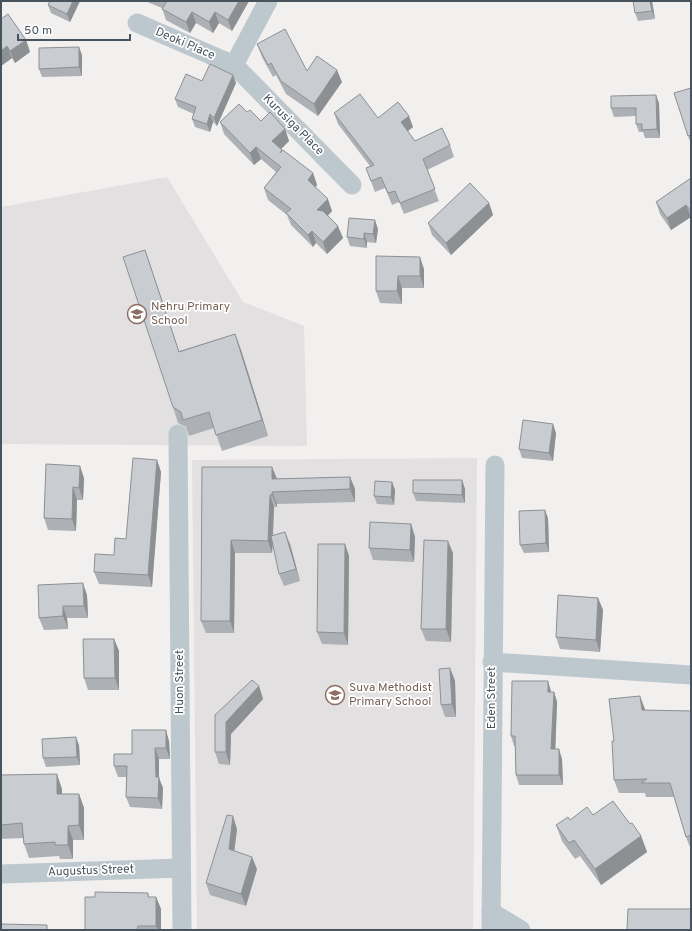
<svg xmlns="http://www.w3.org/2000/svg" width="692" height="931" viewBox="0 0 692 931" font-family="Overpass,sans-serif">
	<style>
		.education { fill: #e3e0e2 }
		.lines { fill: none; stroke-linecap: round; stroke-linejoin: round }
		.minor { stroke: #bdc7ce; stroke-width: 19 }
		.wall { fill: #adb0b5 }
		.shaded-wall { fill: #8d9093 }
		.building { fill: #c9cdd2; stroke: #8d9093 }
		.labels { text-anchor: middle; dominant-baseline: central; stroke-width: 3.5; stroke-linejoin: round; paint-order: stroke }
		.street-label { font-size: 12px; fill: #47545d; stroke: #fff }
		.education-label { font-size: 12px; fill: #785e54; stroke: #fff; text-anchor: start }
	</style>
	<rect width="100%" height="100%" fill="#f2efef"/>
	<g class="education">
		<polygon points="167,177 243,302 304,326 307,446 1,444 1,207"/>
		<polygon points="477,458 473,930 197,930 192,460"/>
	</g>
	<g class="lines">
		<g class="minor">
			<polyline points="137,23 234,65 352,185"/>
			<polyline points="234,65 268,1"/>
			<polyline points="178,434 182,930"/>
			<polyline points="492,662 691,675"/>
			<polyline points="1,874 181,868"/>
			<polyline points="491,912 521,930"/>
			<polyline points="491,930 495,465"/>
		</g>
	</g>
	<g class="wall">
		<polygon points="80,1 70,22 51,13 48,5"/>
		<polygon points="145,1 249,1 232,31 219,23 213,33 196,23 190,33 166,20 162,8"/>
		<polygon points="652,1 655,19 638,21 635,13"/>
		<polygon points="1,19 26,40 30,52 15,63 12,58 1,66"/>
		<polygon points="257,44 307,71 342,82 318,116 286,94 276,75 273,77 262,57"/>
		<polygon points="82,55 82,76 42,77 39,69"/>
		<polygon points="202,81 236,83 217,126 213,122 210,132 195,127 192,119 194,114 178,107 175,99"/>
		<polygon points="691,88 691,144 688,136"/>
		<polygon points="659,103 660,138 645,138 643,132 639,132 636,124 636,116 614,117 611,108"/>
		<polygon points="334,113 378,118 413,127 408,131 415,141 450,145 454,157 427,170 439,201 404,214 399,202 392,205 385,188 375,192 366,168 370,166 338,124"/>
		<polygon points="261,121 285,129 289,141 281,149 283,151 313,173 317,185 315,187 332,211 328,216 343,238 327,254 316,243 313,247 291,225 287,215 268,200 264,188 276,172 261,159 254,165 224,134 220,122"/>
		<polygon points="691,178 691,218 691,217 671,230 660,214 656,202"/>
		<polygon points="489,203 493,215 451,255 432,235 428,223"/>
		<polygon points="378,229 376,243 367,242 367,248 350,246 347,237"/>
		<polygon points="145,250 179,351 235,334 241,350 268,436 222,451 214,428 189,436 186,427 178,423 173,407"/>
		<polygon points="376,256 424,269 424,288 402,288 402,304 380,303 376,291"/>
		<polygon points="556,433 553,461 522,458 519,449"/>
		<polygon points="157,460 161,472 152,587 99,584 94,572 114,555 126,539"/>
		<polygon points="46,464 84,478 83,500 77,500 76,531 48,530 44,518"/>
		<polygon points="202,467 272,467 277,479 350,477 355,489 355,502 277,504 277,507 274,507 273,536 290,544 300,581 284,586 279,574 273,544 272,553 235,553 234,633 206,633 201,621"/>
		<polygon points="462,480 465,489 465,503 416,501 413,493"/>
		<polygon points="392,482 395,490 394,505 377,504 374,496"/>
		<polygon points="548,518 549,552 524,553 520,545"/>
		<polygon points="411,524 415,537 414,562 373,560 369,548"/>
		<polygon points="345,544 349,556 348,645 322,644 317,632"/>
		<polygon points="453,553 451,642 426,641 421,629"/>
		<polygon points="87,595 88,618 67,618 68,629 44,630 39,618"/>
		<polygon points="598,598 603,610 600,652 560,649 556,637"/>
		<polygon points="114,639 119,651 119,690 88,690 84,678"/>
		<polygon points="450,668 455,681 456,717 445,717 441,705"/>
		<polygon points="259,686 263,699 231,734 230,765 219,764 215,752"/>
		<polygon points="551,692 554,692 557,702 555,749 562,759 563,785 519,785 516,775 515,746 514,746 511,736"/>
		<polygon points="645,710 691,711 691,850 686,837 674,797 646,797 645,793 619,793 614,780"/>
		<polygon points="169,741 170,759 159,759 159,778 163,788 162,809 130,807 126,797 126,777 118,777 114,766 132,754"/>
		<polygon points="79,745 80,765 46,767 43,758"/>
		<polygon points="1,775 62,789 62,794 79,794 84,808 84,840 73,840 73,859 60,859 59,856 29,858 24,844 23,838 1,839"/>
		<polygon points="593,815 630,824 641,836 647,852 601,885 580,856 575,859 562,841 556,825 570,820"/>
		<polygon points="237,829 234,851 257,869 246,906 210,895 206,883"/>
		<polygon points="148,893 149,897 156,897 161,909 161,930 85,930 95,897"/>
	</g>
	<g class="shaded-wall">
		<polygon points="73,1 80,1 70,22 67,14"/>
		<polygon points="239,1 249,1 232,31 228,20"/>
		<polygon points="650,1 652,1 655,19 652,11"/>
		<polygon points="192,12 196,23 190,33 186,22"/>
		<polygon points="215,12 219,23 213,33 209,22"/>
		<polygon points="26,40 30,52 15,63 10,51"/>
		<polygon points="7,46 12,58 1,66 1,51"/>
		<polygon points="79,47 82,55 82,76 79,67"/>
		<polygon points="337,70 342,82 318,116 314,104"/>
		<polygon points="233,75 236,83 217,126 214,118"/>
		<polygon points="656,95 659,103 660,138 657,129"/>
		<polygon points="210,114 213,122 210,132 207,124"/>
		<polygon points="409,116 413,127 405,133 401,122"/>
		<polygon points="285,129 289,141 276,154 272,141"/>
		<polygon points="256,147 261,159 254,165 250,153"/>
		<polygon points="313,173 317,185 312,192 308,180"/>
		<polygon points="328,199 332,211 321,222 317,210"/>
		<polygon points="489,203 493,215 451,255 446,243"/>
		<polygon points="686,205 691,217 671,230 667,218"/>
		<polygon points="375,220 378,229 376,243 373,234"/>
		<polygon points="338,226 343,238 327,254 323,242"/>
		<polygon points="312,231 316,243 313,247 308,235"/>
		<polygon points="364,233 367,242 367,248 364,239"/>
		<polygon points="145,250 150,266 184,368 179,352"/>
		<polygon points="420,257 424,269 424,288 420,276"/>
		<polygon points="398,276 402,288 402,304 397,291"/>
		<polygon points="235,334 241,350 268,436 262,420"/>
		<polygon points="553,424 556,433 553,461 549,453"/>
		<polygon points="157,460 161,472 152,587 148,575"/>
		<polygon points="80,466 84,478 83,500 79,488"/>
		<polygon points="272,467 277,479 272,479"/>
		<polygon points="350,477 355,489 355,502 350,489"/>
		<polygon points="462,480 465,489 465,503 462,495"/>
		<polygon points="392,482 395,490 394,505 391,497"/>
		<polygon points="73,487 77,500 76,531 72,519"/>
		<polygon points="272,492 277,504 277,507 272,495"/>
		<polygon points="270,495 274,507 272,553 268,541"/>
		<polygon points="545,510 548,518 549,552 546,543"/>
		<polygon points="411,524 415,537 414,562 410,550"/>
		<polygon points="285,532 290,544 300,581 296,569"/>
		<polygon points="231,540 235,553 234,633 230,621"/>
		<polygon points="448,541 453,553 451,642 446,629"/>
		<polygon points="345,544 349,556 348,645 344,633"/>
		<polygon points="83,583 87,595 88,618 84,606"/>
		<polygon points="598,598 603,610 600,652 596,640"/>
		<polygon points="63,606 67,618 68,629 63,616"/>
		<polygon points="114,639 119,651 119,690 115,678"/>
		<polygon points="450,668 455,681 456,717 452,704"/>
		<polygon points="548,681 551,691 551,702 548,692"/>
		<polygon points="259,686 263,699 231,734 230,765 226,752 226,722"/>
		<polygon points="554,692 557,702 555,759 551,749"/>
		<polygon points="640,696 645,709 646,723 642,710"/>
		<polygon points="166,730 169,741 170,759 166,748"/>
		<polygon points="76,737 79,745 80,765 77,757"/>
		<polygon points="155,748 159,759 159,778 163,788 162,809 158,798 156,777"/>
		<polygon points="559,749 562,759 563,785 559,775"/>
		<polygon points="57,774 62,789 62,808 57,794"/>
		<polygon points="79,794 84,808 84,840 79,825"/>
		<polygon points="233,816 237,829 233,862 229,849"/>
		<polygon points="68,826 73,840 73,859 68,845"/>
		<polygon points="641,836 647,852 601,885 595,869"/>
		<polygon points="252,857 257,869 246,906 241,894"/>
		<polygon points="156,897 161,909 161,930 158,930 156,926"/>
	</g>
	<g class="building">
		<polygon points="50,1 73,1 67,14 48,5"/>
		<polygon points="166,1 239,1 228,20 215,12 209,22 192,12 186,22 162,9 167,1"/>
		<polygon points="633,1 650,1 652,11 635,13"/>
		<polygon points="8,14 26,40 10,51 7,46 1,51 1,19"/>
		<polygon points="285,29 307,71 317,56 337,70 314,104 281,81 271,63 268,65 257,44"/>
		<polygon points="79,47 79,67 39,69 39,48"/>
		<polygon points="210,64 233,75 214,118 210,114 207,124 192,119 196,107 175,99 186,74 202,81"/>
		<polygon points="691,88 691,135 688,136 674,93"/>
		<polygon points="360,94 378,118 398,102 409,116 401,122 415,141 442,128 450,145 423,159 435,189 400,203 395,191 388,193 381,177 371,181 366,168 374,165 334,113"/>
		<polygon points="656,95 657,129 642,130 642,124 636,124 636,108 611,108 611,96"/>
		<polygon points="239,104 247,112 250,110 261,121 270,112 285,129 272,141 282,150 280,153 283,150 313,173 308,180 328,199 317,210 323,211 338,226 323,242 312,231 308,235 286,213 291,209 264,188 281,167 256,147 250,153 220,122"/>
		<polygon points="691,178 691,211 686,205 667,218 656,202"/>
		<polygon points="470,183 489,203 446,243 428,223"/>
		<polygon points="349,218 375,220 373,234 364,233 364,239 347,237"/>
		<polygon points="145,250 179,352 235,334 262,420 216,435 209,412 183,420 181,412 173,407 123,257"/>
		<polygon points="376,256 420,257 420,276 398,276 397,291 376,291"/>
		<polygon points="523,420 553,424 549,453 519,449"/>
		<polygon points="133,458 157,460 148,575 94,572 95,554 114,555 115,538 126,539"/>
		<polygon points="46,464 80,466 79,488 73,487 72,519 44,518"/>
		<polygon points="202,467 272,467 272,479 350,477 350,489 272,492 272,495 270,495 268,541 231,540 230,621 201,621"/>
		<polygon points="413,480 462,480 462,495 413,493"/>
		<polygon points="375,481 392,482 391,497 374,496"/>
		<polygon points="545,510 546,543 520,545 519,511"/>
		<polygon points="370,522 411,524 410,550 369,548"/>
		<polygon points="285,532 296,569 279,574 271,536"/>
		<polygon points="424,540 448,541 446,629 421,629"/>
		<polygon points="318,544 345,544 344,633 317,632"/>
		<polygon points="83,583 84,606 63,606 63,616 39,618 38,585"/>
		<polygon points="558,595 598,598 596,640 556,637"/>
		<polygon points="83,639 114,639 115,678 84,678"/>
		<polygon points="450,668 452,704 441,705 439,669"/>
		<polygon points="252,680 259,686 226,722 226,752 215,752 215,715"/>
		<polygon points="512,681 548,681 548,692 554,692 551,749 559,749 559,775 516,775 515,736 511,736"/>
		<polygon points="640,696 642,710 691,711 691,835 686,837 670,783 641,783 647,779 614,780 612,741 614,741 609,699"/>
		<polygon points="132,730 166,730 166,748 155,748 156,777 159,777 158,798 126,797 127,766 114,766 114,754 132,754"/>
		<polygon points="76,737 77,757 43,758 42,739"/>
		<polygon points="57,774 57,794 79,794 79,825 68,826 68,845 55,845 55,842 24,844 22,823 1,825 1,775"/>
		<polygon points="613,801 630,824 632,823 641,836 595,869 574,840 569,843 556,825 568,817 570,820 587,807 593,815"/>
		<polygon points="227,815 233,816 229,849 252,857 241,894 206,883"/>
		<polygon points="95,892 148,893 148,897 156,897 156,926 138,926 137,930 85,930 85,897 95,897"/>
		<polygon points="628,909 691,909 691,930 627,930"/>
		<polygon points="1,924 47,925 47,930 1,930"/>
	</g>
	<defs>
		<g id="school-ring" transform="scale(1)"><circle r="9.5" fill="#fff" stroke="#8d6e63" stroke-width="1.5"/><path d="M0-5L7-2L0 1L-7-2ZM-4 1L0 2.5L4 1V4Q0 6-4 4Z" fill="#8d6e63"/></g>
	</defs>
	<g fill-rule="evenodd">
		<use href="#school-ring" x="137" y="314"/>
		<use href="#school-ring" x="335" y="695"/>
	</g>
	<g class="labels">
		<g class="street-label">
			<text transform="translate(185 44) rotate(23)">Deoki Place</text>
			<text transform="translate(293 125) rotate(45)">Kurusiga Place</text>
			<text transform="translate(180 682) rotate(-90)">Huon Street</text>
			<text transform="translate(492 698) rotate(-90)">Eden Street</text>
			<text transform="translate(91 871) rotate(-2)">Augustus Street</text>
		</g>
		<g class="education-label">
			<text x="151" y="307">Nehru Primary<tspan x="151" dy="14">School</tspan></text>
			<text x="349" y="688">Suva Methodist<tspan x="349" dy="14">Primary School</tspan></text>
		</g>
	</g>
	<rect width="692" height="931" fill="none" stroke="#47545d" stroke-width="4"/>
	<path d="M18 34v6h112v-6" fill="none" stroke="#47545d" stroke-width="2"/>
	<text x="24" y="34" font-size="12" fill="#47545d" stroke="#ffffff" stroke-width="3" paint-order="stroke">50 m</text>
</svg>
